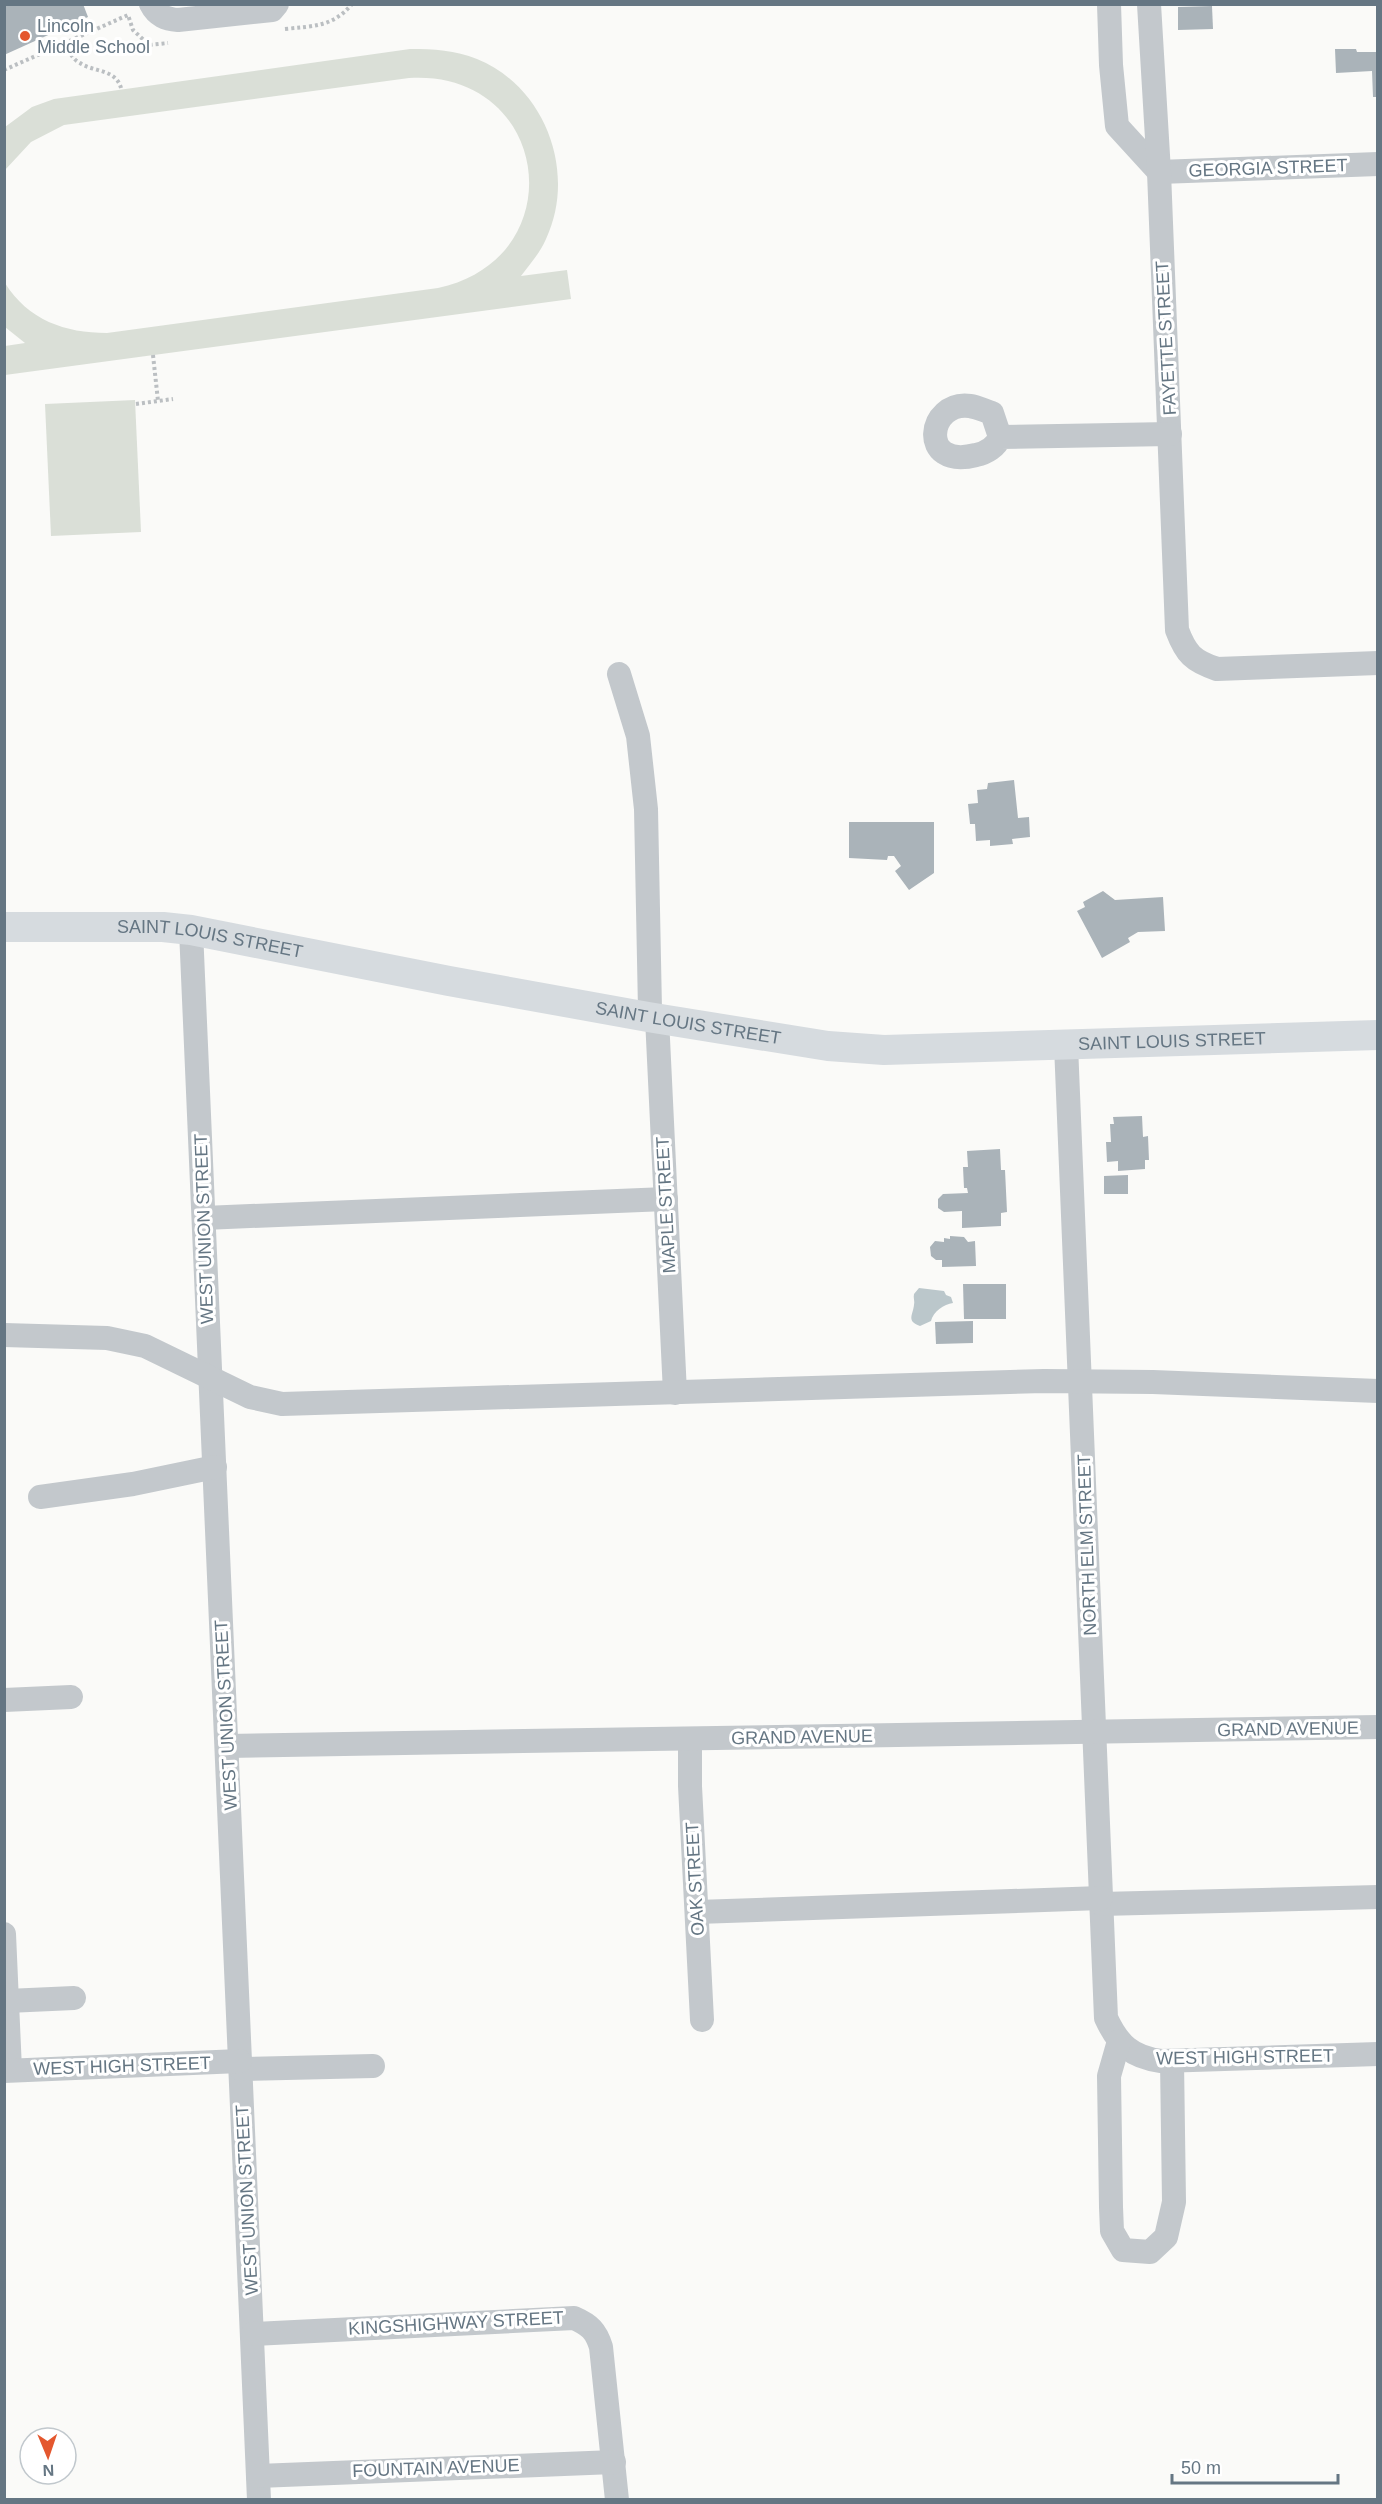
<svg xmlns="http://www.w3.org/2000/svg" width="1382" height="2504" viewBox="0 0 1382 2504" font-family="Helvetica,sans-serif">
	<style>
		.green { fill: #dadfd7 }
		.water { fill: #bbc7cb }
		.building { fill: #aab3b9 }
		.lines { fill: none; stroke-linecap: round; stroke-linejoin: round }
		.path { stroke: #bbbfc2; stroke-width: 4; stroke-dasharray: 3 3; stroke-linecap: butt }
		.minor { stroke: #c3c8cc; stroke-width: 24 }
		.major { stroke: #d6dbdf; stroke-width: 30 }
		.poi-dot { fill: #e4572e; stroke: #fff; stroke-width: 2 }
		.labels { text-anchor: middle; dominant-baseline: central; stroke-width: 6; stroke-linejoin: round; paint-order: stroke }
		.poi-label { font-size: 18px; fill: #657683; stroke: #fff; text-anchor: start }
		.street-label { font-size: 18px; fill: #657683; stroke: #fff }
	</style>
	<rect width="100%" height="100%" fill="#fafaf8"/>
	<g class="green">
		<path d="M410,49c24,0 45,1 67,10 69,28 100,114 69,180 -6,14 -16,25 -25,37l46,-6 4,29 -566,76v-29l20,-3 -20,-16v-44c23,37 60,50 102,50l331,-45c138,-30 112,-219 -29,-210l-345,47 -33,17 -26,28v-43l27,-20 22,-8z"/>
		<polygon points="135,400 141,532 51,536 45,404"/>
	</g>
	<path class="water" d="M919,1288l25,3 2,4 5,2 2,6c-9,1 -20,9 -22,18l-11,5c-14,-5 -7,-11 -6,-21 1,-4 -1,-7 0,-11z"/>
	<g class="building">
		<polygon points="4,4 83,4 88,17 4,55"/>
		<polygon points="1212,6 1213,29 1178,30 1178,7"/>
		<polygon points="1335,49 1356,49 1357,52 1378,52 1378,97 1373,97 1372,71 1336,73"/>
		<polygon points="1014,780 1018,818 1029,817 1030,837 1012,839 1013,844 990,846 990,840 976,841 975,824 970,824 968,804 978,803 977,790 987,789 988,783"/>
		<polygon points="849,822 934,822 934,873 909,890 895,871 901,866 894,856 888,856 887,860 849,858"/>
		<polygon points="1103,891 1115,900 1163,897 1165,931 1138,932 1128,938 1130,942 1102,958 1077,911 1085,907 1083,902"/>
		<polygon points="1142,1116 1143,1137 1148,1136 1149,1160 1145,1160 1145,1169 1118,1171 1118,1161 1107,1162 1106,1142 1111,1142 1110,1124 1114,1124 1113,1117"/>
		<polygon points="1000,1149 1001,1170 1005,1170 1007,1212 1001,1213 1001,1226 962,1228 962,1211 944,1212 938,1208 938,1199 943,1194 968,1193 967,1188 964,1188 963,1167 968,1167 967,1151"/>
		<polygon points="1128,1175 1128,1194 1104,1194 1104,1176"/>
		<polygon points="950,1236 964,1237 968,1242 975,1241 976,1266 942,1267 942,1260 936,1260 931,1256 930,1247 935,1241 944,1242 944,1238 950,1239"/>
		<polygon points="963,1284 1006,1284 1006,1319 964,1319"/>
		<polygon points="973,1321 973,1343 936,1344 935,1322"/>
	</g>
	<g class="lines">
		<g class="path">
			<path d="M285,29c28,-3 48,-2 67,-25"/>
			<path d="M65,44c4,7 7,15 15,19 13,9 36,6 41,25"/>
			<polyline points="4,70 128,15 133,30 149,45 168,43"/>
			<polyline points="153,355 158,401"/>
			<polyline points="136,404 173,399"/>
		</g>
		<g class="minor">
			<path d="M151,4c6,12 15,15 27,16l94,-10 5,-6"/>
			<polyline points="1109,4 1111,65 1117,126 1159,172 1378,164"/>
			<path d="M1149,4l10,168 18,458c9,24 16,31 40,39l161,-6"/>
			<path d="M1000,437c-4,10 -14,16 -24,18 -59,15 -48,-55 -6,-49 7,1 15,5 22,7l8,24 170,-3"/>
			<polyline points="619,674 638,736 646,809 650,1010 648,1017"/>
			<polyline points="191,930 259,2500"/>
			<polyline points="657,1018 675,1393"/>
			<path d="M1066,1045l40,973c12,26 25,39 55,43l217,-7"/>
			<polyline points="204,1218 666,1199"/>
			<polyline points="4,1335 107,1338 145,1346 250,1397 282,1404 1044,1381 1153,1382 1378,1391"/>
			<polyline points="40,1497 133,1484 215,1467"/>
			<polyline points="4,1700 71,1697"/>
			<polyline points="690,1739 690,1786 702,2020"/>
			<polyline points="227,1746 1378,1727"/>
			<polyline points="1101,1904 1378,1897"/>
			<polyline points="697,1912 1101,1898"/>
			<polyline points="4,1934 10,2070"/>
			<polyline points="7,2001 74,1998"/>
			<polyline points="1119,2041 1109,2076 1111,2207 1112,2231 1123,2250 1150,2252 1166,2237 1174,2202 1172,2061"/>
			<polyline points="241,2069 373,2066"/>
			<polyline points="4,2071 240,2061"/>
			<path d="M253,2334l321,-16c16,7 22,13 27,29l16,153"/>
			<polyline points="258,2476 614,2462"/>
		</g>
		<path class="major" id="s1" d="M4,927h159l28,3 258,51 199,36 180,29 56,4 494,-15"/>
	</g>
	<circle class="poi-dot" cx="25" cy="36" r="6"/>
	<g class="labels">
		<g class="poi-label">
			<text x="37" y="26">Lincoln<tspan x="37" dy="21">Middle School</tspan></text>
		</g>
		<g class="street-label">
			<text transform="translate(1268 168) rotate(-2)">GEORGIA STREET</text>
			<text transform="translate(1166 338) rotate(-93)">FAYETTE STREET</text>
			<text stroke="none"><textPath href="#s1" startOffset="207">SAINT LOUIS STREET</textPath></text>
			<text stroke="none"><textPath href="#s1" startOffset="693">SAINT LOUIS STREET</textPath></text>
			<text stroke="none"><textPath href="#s1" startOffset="1179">SAINT LOUIS STREET</textPath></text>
			<text transform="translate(666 1205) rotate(-93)">MAPLE STREET</text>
			<text transform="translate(204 1229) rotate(-92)">WEST UNION STREET</text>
			<text transform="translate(1087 1545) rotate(-92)">NORTH ELM STREET</text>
			<text transform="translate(226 1715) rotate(-93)">WEST UNION STREET</text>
			<text transform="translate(1288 1729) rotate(-1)">GRAND AVENUE</text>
			<text transform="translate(802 1737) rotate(-1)">GRAND AVENUE</text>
			<text transform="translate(695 1879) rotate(-93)">OAK STREET</text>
			<text transform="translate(1245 2057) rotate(-1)">WEST HIGH STREET</text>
			<text transform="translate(122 2066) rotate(-2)">WEST HIGH STREET</text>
			<text transform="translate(247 2200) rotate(-93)">WEST UNION STREET</text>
			<text transform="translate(456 2323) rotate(-3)">KINGSHIGHWAY STREET</text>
			<text transform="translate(436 2468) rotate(-2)">FOUNTAIN AVENUE</text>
		</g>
	</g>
	<rect width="1382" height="2504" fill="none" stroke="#657683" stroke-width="12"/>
	<g transform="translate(48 2456) rotate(178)"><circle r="28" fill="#ffffff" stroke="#c1c8cd" stroke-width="1.5"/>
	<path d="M0-4.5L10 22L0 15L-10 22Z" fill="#e4572e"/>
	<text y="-9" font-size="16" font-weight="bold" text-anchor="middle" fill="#657683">N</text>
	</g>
	<path d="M1172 2474v9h166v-9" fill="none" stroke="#657683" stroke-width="3"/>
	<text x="1181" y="2474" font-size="18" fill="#657683" stroke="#ffffff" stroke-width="4.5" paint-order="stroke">50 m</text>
</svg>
